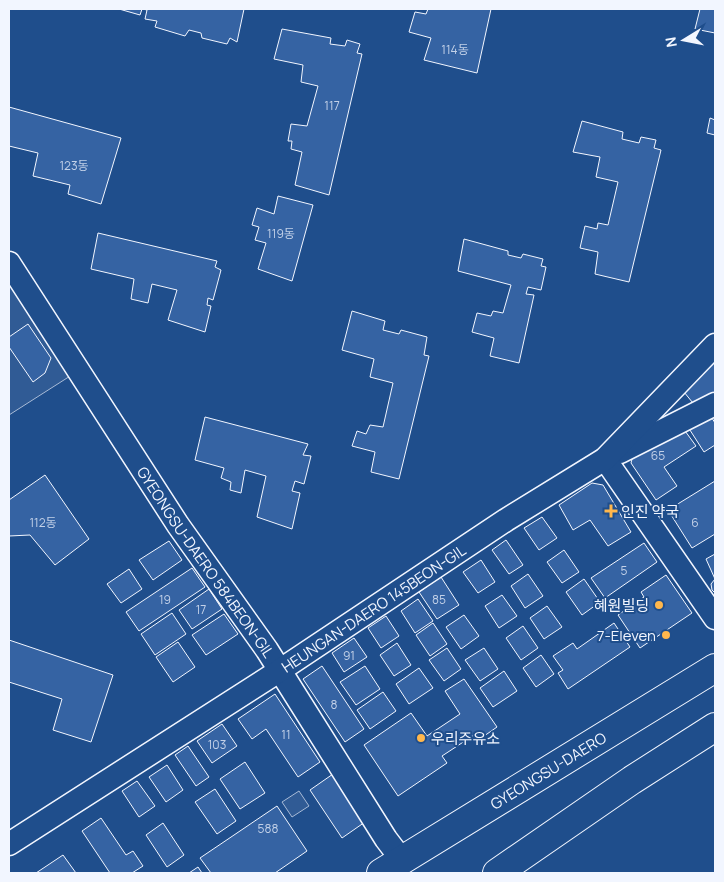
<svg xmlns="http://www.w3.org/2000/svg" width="724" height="882" viewBox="0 0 724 882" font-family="Manrope,'Noto Sans KR',sans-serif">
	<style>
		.built { fill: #305b95; stroke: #a8bbd7 }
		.building { fill: #3563a3; stroke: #f2f6ff }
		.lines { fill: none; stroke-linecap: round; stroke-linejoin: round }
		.minor-casing { stroke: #f2f6ff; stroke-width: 25 }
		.major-casing { stroke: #f2f6ff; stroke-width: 30 }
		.minor { stroke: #1f4e8c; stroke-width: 22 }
		.major { stroke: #1f4e8c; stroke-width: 28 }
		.poi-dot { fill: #ffb74d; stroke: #1f4e8c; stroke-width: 2 }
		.labels { text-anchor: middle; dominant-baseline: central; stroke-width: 4; stroke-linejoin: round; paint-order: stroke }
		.number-label { font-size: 12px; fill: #c3d1e8 }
		.poi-label { font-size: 15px; fill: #f2f6ff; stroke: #1f4e8c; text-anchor: start }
		.street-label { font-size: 15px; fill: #f2f6ff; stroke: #1f4e8c }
	</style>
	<rect width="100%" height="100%" fill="#1f4e8c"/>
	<g class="built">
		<polygon points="9,263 78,371 9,415"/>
		<polygon points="299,791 309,806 292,817 282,802"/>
	</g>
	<g class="building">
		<polygon points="119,9 142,9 140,15"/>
		<polygon points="143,9 244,9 237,42 230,38 227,44 202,38 201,33 189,30 185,36 155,27 157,21 145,19 147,10"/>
		<polygon points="428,9 491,9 477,73 424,60 431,38 409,32 415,12 426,14"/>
		<polygon points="700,9 715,9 715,33 695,29"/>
		<polygon points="282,29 331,38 330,44 345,46 347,40 360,44 357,53 362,54 329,195 295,185 302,152 291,149 292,141 288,141 291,124 307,126 318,86 301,82 303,65 274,59"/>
		<polygon points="9,107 121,138 101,204 68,194 70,185 33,176 38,153 9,146"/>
		<polygon points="710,118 715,120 715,135 707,133"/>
		<polygon points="582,121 623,132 622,139 639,143 641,137 656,140 654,148 661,150 629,282 595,274 598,252 580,248 585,226 597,229 598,223 608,225 618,182 596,177 600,157 573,152"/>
		<polygon points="278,196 313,205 292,281 258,269 266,243 255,240 259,227 252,225 257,208 274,214"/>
		<polygon points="98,233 217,261 215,267 221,270 213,300 208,298 207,305 211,306 205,332 168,320 177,290 152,284 148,303 131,299 134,279 91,269"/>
		<polygon points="464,239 508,251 508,255 521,258 523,254 543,259 541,266 546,267 541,290 528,287 526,294 534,295 519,363 490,356 494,338 472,332 477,313 491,316 493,311 503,313 511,285 458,271"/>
		<polygon points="352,311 385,321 383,330 399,334 401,330 427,337 424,355 429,356 399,479 371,472 375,452 352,446 357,431 366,434 370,425 383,427 393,383 370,377 374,359 342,350"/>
		<polygon points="28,324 51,358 45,373 33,382 9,347 9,337"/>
		<polygon points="715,358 715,397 697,408 684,392"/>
		<polygon points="709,413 715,423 715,445 704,452 688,427"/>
		<polygon points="205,417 308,444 303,455 311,456 304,484 295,481 292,491 300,493 292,529 257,517 266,476 245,470 241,493 230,490 231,482 221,478 224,468 195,460"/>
		<polygon points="680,424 696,446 664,467 677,486 656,500 631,463 635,447"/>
		<polygon points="45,475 89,539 55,565 30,535 9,536 9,500"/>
		<polygon points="715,481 715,534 692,548 668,510"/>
		<polygon points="592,483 603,485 631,532 608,546 590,520 573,530 559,505"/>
		<polygon points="542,517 557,538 539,550 524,528"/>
		<polygon points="506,540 523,565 509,574 492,550"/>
		<polygon points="169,541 182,560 153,580 139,560"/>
		<polygon points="644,543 657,562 605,598 591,578"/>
		<polygon points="564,550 579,572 562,583 547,562"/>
		<polygon points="715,554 715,593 712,590 711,584 715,579 706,559"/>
		<polygon points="481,560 495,582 478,593 463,572"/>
		<polygon points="192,568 205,587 139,631 126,612"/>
		<polygon points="129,569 142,589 121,603 107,584"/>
		<polygon points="528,574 543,596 525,608 511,586"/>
		<polygon points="666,575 692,613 640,648 618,615 644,597 641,592"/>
		<polygon points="441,577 459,605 437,619 419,592"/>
		<polygon points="584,579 600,602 582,615 566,592"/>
		<polygon points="209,589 222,609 192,629 179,610"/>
		<polygon points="502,595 517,616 499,628 485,606"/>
		<polygon points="418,599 433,621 415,633 401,611"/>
		<polygon points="547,606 562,627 544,639 530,618"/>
		<polygon points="172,613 186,634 155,655 141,634"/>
		<polygon points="224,614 238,634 206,655 192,635"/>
		<polygon points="464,615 479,636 461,649 446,627"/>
		<polygon points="386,616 399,636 381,648 368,628"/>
		<polygon points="433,623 447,644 430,656 416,635"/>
		<polygon points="614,623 630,647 568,689 558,673 563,670 553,656 573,643 577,649"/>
		<polygon points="523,626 538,648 521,660 506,638"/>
		<polygon points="354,638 367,657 344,672 332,653"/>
		<polygon points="9,640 113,675 91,742 53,730 62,699 9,682"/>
		<polygon points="178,642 195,667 173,682 156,657"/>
		<polygon points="397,643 411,665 394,676 380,655"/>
		<polygon points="447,648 461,669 444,681 429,660"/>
		<polygon points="484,648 498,669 480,681 465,660"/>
		<polygon points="541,655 554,674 536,687 523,668"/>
		<polygon points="322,666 364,729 345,742 303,679"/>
		<polygon points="365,666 380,689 356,705 340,682"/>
		<polygon points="419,668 433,688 409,704 396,684"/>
		<polygon points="504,671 517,691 493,707 480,688"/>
		<polygon points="464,679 497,727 477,741 474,735 442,756 447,763 398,796 364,745 411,713 427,736 460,714 445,691"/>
		<polygon points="383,692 396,711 370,729 357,710"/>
		<polygon points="275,694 320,762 298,777 266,729 252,739 238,719"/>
		<polygon points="222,724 237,746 212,763 197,741"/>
		<polygon points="188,746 209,777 196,786 175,755"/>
		<polygon points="245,762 265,793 240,809 220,779"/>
		<polygon points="167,765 183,790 166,802 149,777"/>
		<polygon points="333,774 365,822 342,838 310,790"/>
		<polygon points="137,781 155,806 139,817 122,791"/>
		<polygon points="215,789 236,821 217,834 195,802"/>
		<polygon points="277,806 307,851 275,873 211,873 200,858"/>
		<polygon points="101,818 126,855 133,851 143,866 132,873 110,873 82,831"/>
		<polygon points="163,823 184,855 167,867 146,835"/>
		<polygon points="63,855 76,873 36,873"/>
		<polygon points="198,867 202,873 189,873"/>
	</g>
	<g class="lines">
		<g class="minor-casing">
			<g id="minor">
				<path id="s1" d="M9,263l169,262 89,125 119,189 16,21"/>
				<polyline points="620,452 715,404"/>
				<polyline points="605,459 715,618"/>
				<path id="s2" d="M9,844l270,-173 227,-151 99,-61 110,-114"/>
			</g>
		</g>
		<g class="major-casing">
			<g id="major">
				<path id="s3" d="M381,873l334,-205"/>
				<polyline points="497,873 632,780 715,727"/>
			</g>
		</g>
		<use href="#minor" class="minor"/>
		<use href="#major" class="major"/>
	</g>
	<g class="poi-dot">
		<path d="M608.5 503.5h5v5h5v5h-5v5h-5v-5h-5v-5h5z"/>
		<circle cx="659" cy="605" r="5"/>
		<circle cx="666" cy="635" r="5"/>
		<circle cx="421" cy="738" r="5"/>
	</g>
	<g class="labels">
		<g class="number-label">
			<text x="455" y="49">114동</text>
			<text x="332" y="105">117</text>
			<text x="74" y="165">123동</text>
			<text x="281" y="233">119동</text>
			<text x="658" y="455">65</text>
			<text x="43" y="522">112동</text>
			<text x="695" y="522">6</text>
			<text x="624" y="570">5</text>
			<text x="165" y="599">19</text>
			<text x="439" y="599">85</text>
			<text x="201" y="609">17</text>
			<text x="349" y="655">91</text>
			<text x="334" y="704">8</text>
			<text x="286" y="734">11</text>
			<text x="217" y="744">103</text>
			<text x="268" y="828">588</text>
		</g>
		<g class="poi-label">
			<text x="621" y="511">인진 약국</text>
			<text x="649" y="605" text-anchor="end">혜원빌딩</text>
			<text x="656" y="635" text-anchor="end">7-Eleven</text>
			<text x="431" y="738">우리주유소</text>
		</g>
		<g class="street-label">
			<text stroke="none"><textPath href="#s1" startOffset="358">GYEONGSU-DAERO 584BEON-GIL</textPath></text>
			<text stroke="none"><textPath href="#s2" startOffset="434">HEUNGAN-DAERO 145BEON-GIL</textPath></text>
			<text stroke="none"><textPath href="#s3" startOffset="196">GYEONGSU-DAERO</textPath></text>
		</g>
	</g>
	<rect width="724" height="882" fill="none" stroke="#f2f6ff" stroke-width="20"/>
	<g transform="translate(684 40) rotate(260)" stroke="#1f4e8c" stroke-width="4" paint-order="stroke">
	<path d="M0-4L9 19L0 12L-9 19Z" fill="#f2f6ff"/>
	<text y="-8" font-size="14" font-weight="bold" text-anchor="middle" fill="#f2f6ff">N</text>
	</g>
</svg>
